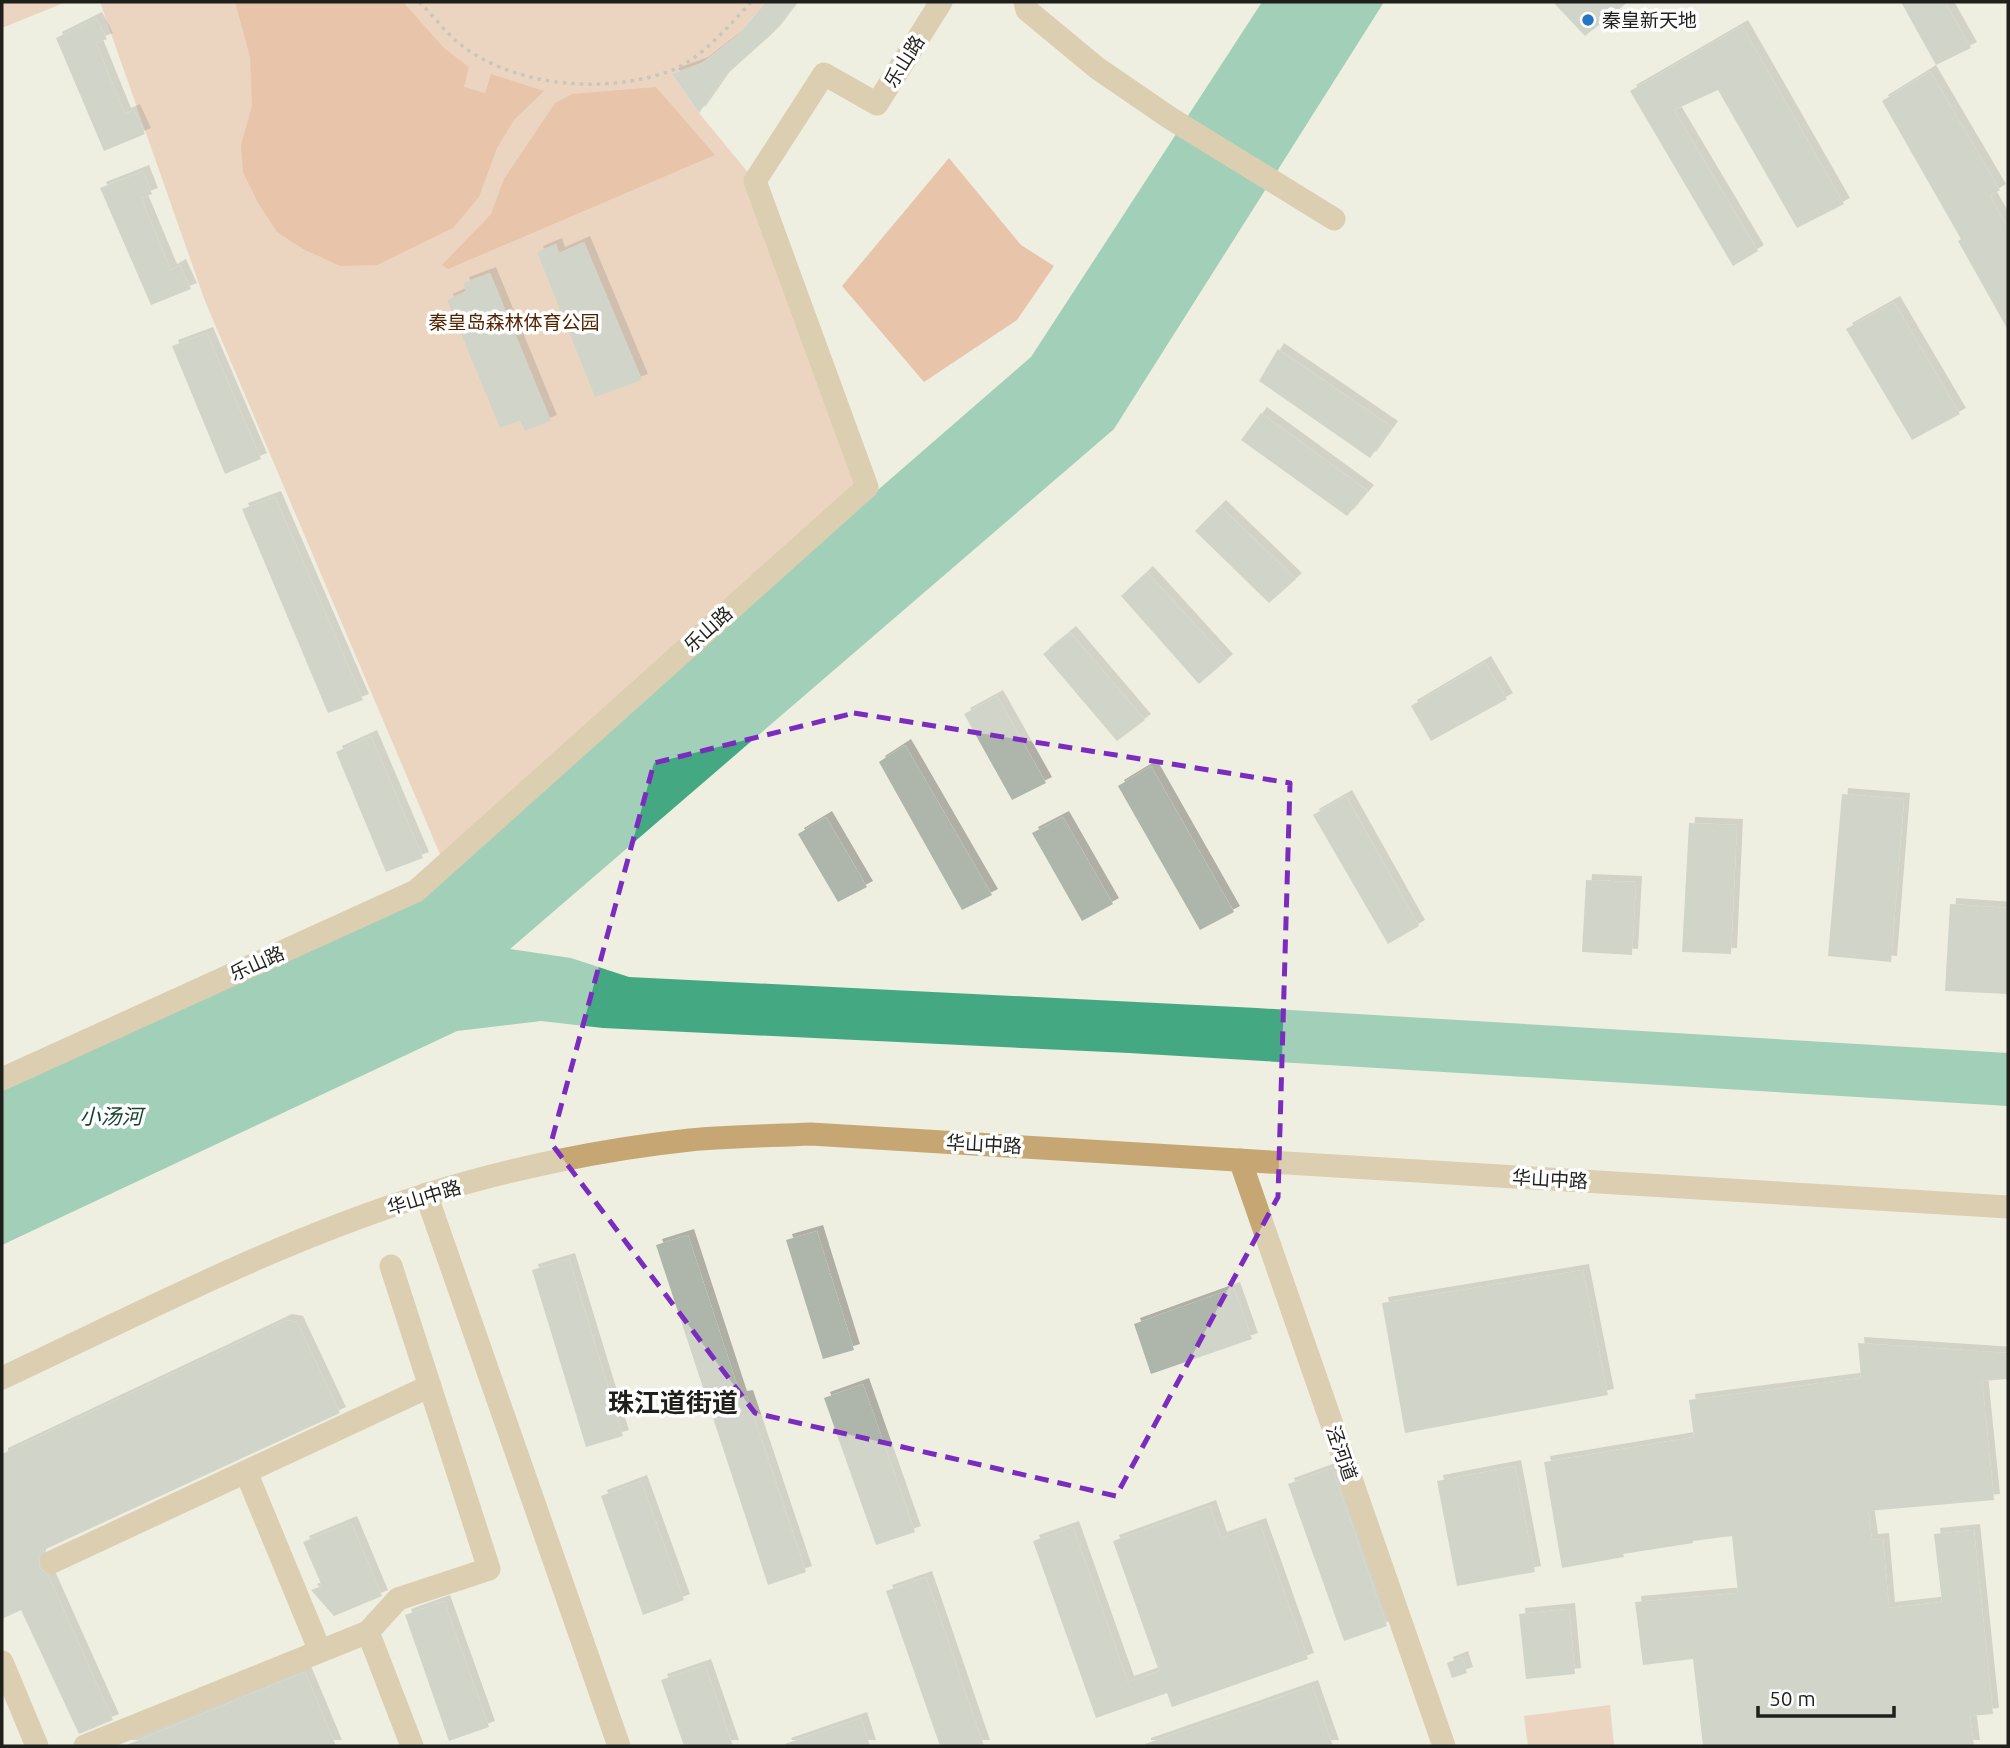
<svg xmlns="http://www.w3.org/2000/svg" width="2010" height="1748" viewBox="0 0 2010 1748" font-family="Ubuntu,'Noto Sans SC',sans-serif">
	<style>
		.green { fill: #e9b598 }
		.forest { fill: #e09366 }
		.water { fill: #44a983 }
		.building { fill: #aeb6ab; filter: url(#shadow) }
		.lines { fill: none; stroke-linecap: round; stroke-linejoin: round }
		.path { stroke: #98988f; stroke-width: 3.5; stroke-dasharray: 3.5 5; stroke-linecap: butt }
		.minor { stroke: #c6a774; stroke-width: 23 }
		.marked { fill: none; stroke: #7b2cbf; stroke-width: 5; stroke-dasharray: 14 9; stroke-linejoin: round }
		.poi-dot { fill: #2376c4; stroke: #fff; stroke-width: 2.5 }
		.labels { text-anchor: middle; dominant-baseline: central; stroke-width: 7; stroke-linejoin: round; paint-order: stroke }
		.poi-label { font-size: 19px; fill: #1f1f1b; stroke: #fff; text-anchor: start }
		.street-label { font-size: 19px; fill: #1f1f1b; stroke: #fff }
		.park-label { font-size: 19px; fill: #532300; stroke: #fff }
		.water-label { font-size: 21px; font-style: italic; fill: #174231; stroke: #fff }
		.district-label { font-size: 26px; font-weight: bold; fill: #1f1f1b; stroke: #fff }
	</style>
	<defs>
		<filter id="shadow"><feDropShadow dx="6" dy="-6" stdDeviation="0" flood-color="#0004"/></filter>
	</defs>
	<rect width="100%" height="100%" fill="#eeeee1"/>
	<g class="green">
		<polygon points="2,2 66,2 2,28"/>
		<polygon points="100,2 766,2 738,35 702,63 672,74 699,113 755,181 867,487 445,866 205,301"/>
		<polygon points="1610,1705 1614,1746 1528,1746 1524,1716"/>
	</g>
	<g class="forest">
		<polygon points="235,2 403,2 444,48 469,67 464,87 485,93 491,74 544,91 514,120 497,148 479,197 453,228 377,265 340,266 303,249 277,232 258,203 243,172 241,145 252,106 250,57"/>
		<polygon points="656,87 715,155 448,269 442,265 491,214 504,179 555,103 572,94"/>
		<polygon points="949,158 1021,245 1054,266 1017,320 924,382 842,286"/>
	</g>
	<polygon class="water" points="1262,2 1384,2 1114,429 510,949 571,958 629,977 1257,1008 2008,1053 2008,1106 1129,1053 603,1028 541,1021 457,1031 2,1245 2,1089 416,891 1031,357"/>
	<g class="building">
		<polygon points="766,2 797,2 774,32 725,76 699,113 672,74 702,63 738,35"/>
		<polygon points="1553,2 1628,2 1585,36"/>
		<polygon points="1901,2 1945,2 1971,48 1936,65"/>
		<polygon points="96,18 107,39 96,43 125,114 134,110 145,134 104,151 56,38"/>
		<polygon points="1742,26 1844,204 1797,228 1718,90 1674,110 1758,251 1733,266 1630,91"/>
		<polygon points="1930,71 2000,190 1990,196 2008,228 2008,330 1958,241 1961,239 1882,101"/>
		<polygon points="143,171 152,194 141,198 171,270 180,265 191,289 151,305 100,188"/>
		<polygon points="584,242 642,380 595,397 537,252 556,244 559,253"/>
		<polygon points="490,273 551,421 525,431 520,421 500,428 447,300 466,291 463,283"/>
		<polygon points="1894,302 1960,414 1912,440 1846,329"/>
		<polygon points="207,333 261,459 225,474 172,346"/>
		<polygon points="1278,349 1392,427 1370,458 1259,381"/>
		<polygon points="1261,413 1368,491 1347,516 1241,440"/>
		<polygon points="275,497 363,700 328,713 242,509"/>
		<polygon points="1220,506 1296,579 1269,603 1195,531"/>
		<polygon points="1147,572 1227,660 1199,684 1121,596"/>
		<polygon points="1070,632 1145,720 1117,741 1043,654"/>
		<polygon points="1485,662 1507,699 1431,741 1411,706"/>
		<polygon points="997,696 1046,783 1012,800 964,714"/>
		<polygon points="371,736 423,858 386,872 336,752"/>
		<polygon points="905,745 992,895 962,910 879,762"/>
		<polygon points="1151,766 1234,912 1200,930 1118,786"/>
		<polygon points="1842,794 1904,799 1891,962 1828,956"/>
		<polygon points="1346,796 1419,926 1388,944 1313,815"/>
		<polygon points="826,817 867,887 838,902 798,834"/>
		<polygon points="1063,817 1113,904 1082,921 1032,833"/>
		<polygon points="1689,823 1737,825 1731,954 1682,952"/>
		<polygon points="1586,880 1636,882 1632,955 1582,952"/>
		<polygon points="1950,904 2008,908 2008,994 1945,991"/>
		<polygon points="817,1231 854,1350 823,1359 786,1240"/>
		<polygon points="688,1235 741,1397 747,1396 806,1572 768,1585 656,1245"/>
		<polygon points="569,1259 623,1436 586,1447 532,1270"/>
		<polygon points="1583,1270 1608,1395 1405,1433 1382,1303"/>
		<polygon points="1234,1288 1252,1339 1151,1374 1134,1324"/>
		<polygon points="286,1320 297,1322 340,1413 46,1549 40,1555 39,1567 48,1575 113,1720 79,1734 21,1610 2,1619 2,1454"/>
		<polygon points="1858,1343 2008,1353 2008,1379 1982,1381 1994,1500 1868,1511 1872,1540 1883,1539 1889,1608 1942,1602 1934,1534 1974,1530 1993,1714 1970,1716 1974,1746 1703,1746 1693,1659 1643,1665 1635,1602 1738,1593 1732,1536 1693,1541 1693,1543 1623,1554 1624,1557 1562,1568 1544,1462 1694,1437 1689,1400 1861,1378"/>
		<polygon points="863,1384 915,1532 876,1545 824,1398"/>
		<polygon points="1515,1466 1535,1572 1457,1586 1437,1481"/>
		<polygon points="1332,1468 1387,1626 1344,1641 1288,1484"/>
		<polygon points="641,1481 684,1600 643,1615 601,1496"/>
		<polygon points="1210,1506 1221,1538 1260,1524 1308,1659 1172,1707 1167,1693 1096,1718 1033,1541 1073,1527 1128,1682 1159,1671 1113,1541"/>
		<polygon points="351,1522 382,1596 334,1616 311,1590 322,1586 303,1542"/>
		<polygon points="926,1577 984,1746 940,1746 886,1591"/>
		<polygon points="444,1601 489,1727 449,1741 405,1615"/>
		<polygon points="1569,1609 1575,1674 1526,1679 1519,1614"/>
		<polygon points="1462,1657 1467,1673 1452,1678 1447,1663"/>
		<polygon points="705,1665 733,1746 684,1746 661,1680"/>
		<polygon points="305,1672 336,1746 124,1746"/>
		<polygon points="1312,1686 1333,1746 1145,1746 1145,1744"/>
		<polygon points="861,1718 870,1746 786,1746 785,1744"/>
	</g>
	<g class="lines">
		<path class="path" d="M419,2c13,12 24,27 37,39 55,46 148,54 214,30 30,-11 60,-46 81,-69"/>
		<g class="minor">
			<polyline points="1025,2 1027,10 1097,68 1170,118 1334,219"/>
			<polyline points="2,1079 416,891 867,487 755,181 824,74 877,104 941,2"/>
			<polyline points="1240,1160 1444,1746"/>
			<polyline points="426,1194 619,1746"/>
			<path d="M2,1378c139,-65 276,-137 423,-183 82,-26 179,-46 265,-55 40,-4 81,-4 121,-6l1197,73"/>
			<polyline points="246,1472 320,1651"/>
			<polyline points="52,1562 430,1386"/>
			<polyline points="368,1632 398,1599 489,1569 391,1266"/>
			<polyline points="2,1662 37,1746"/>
			<polyline points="85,1746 368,1632 412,1746"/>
		</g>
	</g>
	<path d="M0 0H2010V1748H0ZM854,713l436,70 -12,414 -162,299 -361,-83 -204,-270 103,-380z" fill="#eeeee1" fill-opacity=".55" fill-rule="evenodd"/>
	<path class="marked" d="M854,713l436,70 -12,414 -162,299 -361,-83 -204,-270 103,-380z"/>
	<circle class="poi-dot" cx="1588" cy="20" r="7"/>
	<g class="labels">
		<g class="poi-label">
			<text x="1602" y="20">秦皇新天地</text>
		</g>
		<g class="street-label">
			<text transform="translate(904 61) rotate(-58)">乐山路</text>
			<text transform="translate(708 629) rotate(-42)">乐山路</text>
			<text transform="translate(257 963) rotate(-24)">乐山路</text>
			<text transform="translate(984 1144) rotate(3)">华山中路</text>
			<text transform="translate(1550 1179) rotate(3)">华山中路</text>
			<text transform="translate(424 1197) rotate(-17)">华山中路</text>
			<text transform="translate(1342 1453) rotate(71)">泾河道</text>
		</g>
		<g class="park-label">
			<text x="514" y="322">秦皇岛森林体育公园</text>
		</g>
		<g class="water-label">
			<text x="111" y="1116">小汤河</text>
		</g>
		<g class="district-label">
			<text x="673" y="1402">珠江道街道</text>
		</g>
	</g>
	<rect width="2010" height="1748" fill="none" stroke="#1f1f1b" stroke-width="7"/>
	<path d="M1758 1706v10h136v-10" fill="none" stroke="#1f1f1b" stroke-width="3.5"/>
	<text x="1769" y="1706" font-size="21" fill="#1f1f1b" stroke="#ffffff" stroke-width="5" paint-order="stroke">50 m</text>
</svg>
